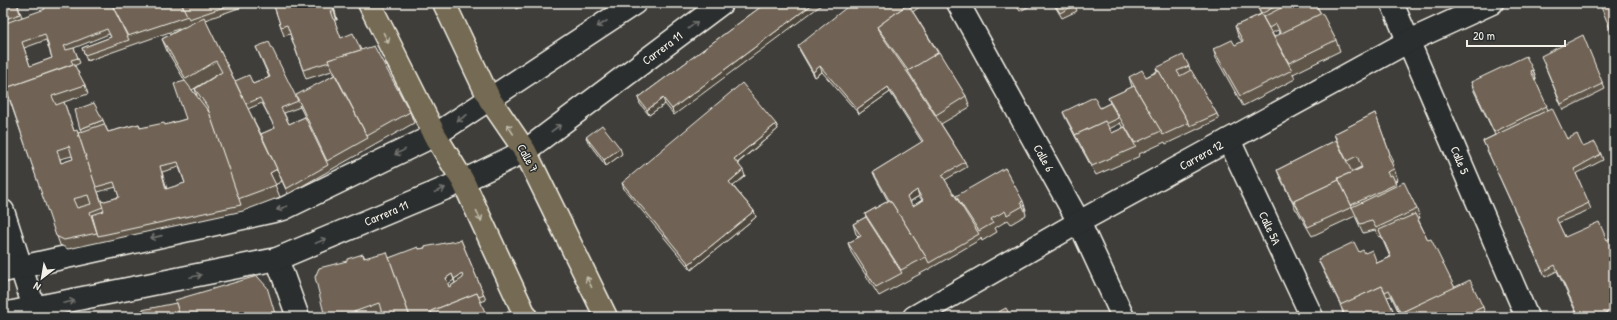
<svg xmlns="http://www.w3.org/2000/svg" width="1617" height="320" viewBox="0 0 1617 320" font-family="'Patrick Hand',sans-serif">
	<style>
		.lines { fill: none; stroke-linecap: round; stroke-linejoin: round }
		.minor-casing { stroke: #f4f1e8; stroke-width: 25 }
		.tertiary-casing { stroke: #f4f1e8; stroke-width: 25 }
		.secondary-casing { stroke: #f4f1e8; stroke-width: 25 }
		.primary-casing { stroke: #f4f1e8; stroke-width: 25 }
		.minor { stroke: #2a2d2e; stroke-width: 22 }
		.tertiary { stroke: #2a2d2e; stroke-width: 22 }
		.secondary { stroke: #2a2d2e; stroke-width: 22 }
		.primary { stroke: #746b52; stroke-width: 22 }
		.wall { fill: #5f5649; stroke: #f4f1e8; fill-rule: evenodd }
		.shaded-wall { fill: #4e463c; stroke: #f4f1e8 }
		.building { fill: #6f6455; stroke: #f4f1e8; fill-rule: evenodd }
		.oneway { stroke: #71726f }
		.oneway2 { stroke: #c1bbac }
		.labels { text-anchor: middle; dominant-baseline: central; stroke-width: 3; stroke-linejoin: round; paint-order: stroke }
		.street-label { font-size: 12px; fill: #f4f1e8; stroke: #2a2d2e }
	</style>
	<rect width="100%" height="100%" fill="#3f3e3a"/>
	<filter id="ink" filterUnits="userSpaceOnUse"><feTurbulence type="fractalNoise" baseFrequency=".025" numOctaves="2"/><feDisplacementMap in="SourceGraphic" scale="8" xChannelSelector="R" yChannelSelector="G"/><feConvolveMatrix kernelMatrix="1 2 1 2 8 2 1 2 1" color-interpolation-filters="sRGB"/></filter>
	<g filter="url(#ink)">
		<g class="lines">
			<g class="minor-casing">
				<g id="minor">
					<polyline points="958,3 1079,222 1123,317"/>
					<polyline points="1392,3 1527,317"/>
					<polyline points="1229,140 1312,317"/>
					<polyline points="3,211 37,317"/>
					<polyline points="277,259 298,317"/>
					<polyline points="914,317 1079,222 1409,41 1492,3"/>
				</g>
			</g>
			<g class="tertiary-casing">
				<g id="tertiary">
					<polyline points="3,271 283,209 435,135"/>
					<polyline points="3,314 277,259 463,181"/>
				</g>
			</g>
			<g class="secondary-casing">
				<g id="secondary">
					<polyline points="435,135 635,3"/>
					<polyline points="463,181 525,151 722,3"/>
				</g>
			</g>
			<g class="primary-casing">
				<g id="primary">
					<polyline points="369,3 435,135 463,181 526,317"/>
					<polyline points="444,3 490,100 525,151 606,317"/>
				</g>
			</g>
			<use href="#minor" class="minor"/>
			<use href="#tertiary" class="tertiary"/>
			<use href="#secondary" class="secondary"/>
			<use href="#primary" class="primary"/>
		</g>
		<g class="wall">
			<path d="M3,3h22l-7,3 4,11 106,-13 5,-1h117v1l-45,16 30,61 18,3 16,-7 -13,-30 41,53 37,-25 -2,-4 -26,8 -16,-45 -6,2 -11,-33h60l4,17h-3l7,18 20,12 49,62 4,11 -126,71 -6,-13 -7,4 5,12 -37,14 -175,38 -8,-4 -57,-164zM184,27l-22,12 5,12 18,30 1,38 -21,6 -25,3 -1,-4 -31,8 -5,-12 -23,9 2,3 -4,1 -4,-2 -10,-29 24,-8 -3,-9 -11,-19 6,-3 -6,-15 35,-14 2,3 -29,11 5,13zM46,40l6,18 -22,8 -6,-18zM220,73l-25,16 2,7 -5,-6zM262,103l13,25 -14,6 -13,-25zM299,105l6,12 -16,7 -5,-11 16,-6zM72,156l1,3 -12,4 -1,-4zM179,167l6,16 -18,6 -5,-17zM116,187l3,10 -17,5 -4,-10z"/>
			<polygon points="513,3 528,3 516,9"/>
			<polygon points="766,3 674,115 665,104 649,115 640,104 638,98"/>
			<polygon points="1014,3 1036,3 1020,11"/>
			<polygon points="1053,3 1074,3 1077,11 1062,18"/>
			<path d="M1255,3h60l21,37 4,11 -47,23v-1l2,6 -52,27 -27,-48 -3,-9 22,-4 7,-3 -4,-6 -3,-10 26,-12zM1278,30l2,4 -5,4 -3,-5z"/>
			<path d="M913,12l53,84 4,11 -29,17 24,38 2,5 -22,13 12,19 48,-31 21,42 -1,1 1,4 -15,9 -3,-4 -13,8 2,4 -15,9 -1,-3v1l-50,29 -52,28 -28,-44 -3,-9 11,-6 -3,-3 -3,-10 13,-7 -1,-3 23,-13 -13,-24 -2,-5 49,-30 -32,-50 -31,22 -37,-42 -7,5 -15,-26 -2,-5zM919,196l3,4 -9,6 -3,-4z"/>
			<polygon points="1543,61 1603,84 1605,89 1563,110"/>
			<path d="M1189,66l1,4 27,44 2,5 -53,25 -1,-2 -26,12 1,2 -44,19 -17,-31 -14,-27 -2,-5 37,-4 10,-5 -2,-5 24,-11 -3,-10h17l11,-6 -1,-3zM1120,123l3,5 -11,5 -3,-4 12,-6z"/>
			<polygon points="1533,70 1536,79 1535,80 1548,110 1567,139 1583,147 1601,154 1603,160 1576,174 1591,209 1558,223 1565,237 1614,317 1578,317 1557,271 1545,277 1483,141 1495,135 1474,91 1471,82"/>
			<path d="M1375,113l19,52 -1,1 5,14 -3,1 2,5 20,23 3,9 -2,1 10,21 27,48 28,19 3,9 -2,1h-83l-10,-21 -4,1 9,20h-52l-2,-4h1l-2,-7 -21,-42 -2,-5 41,-7 6,1 12,10 13,-6 -9,-21 -2,1 -4,-7 -12,3 -8,-17 -43,20 -15,-26h-1l-17,-35 -2,-5 59,-30 -2,-6zM1361,167v1l-9,4h-1z"/>
			<polygon points="776,124 778,129 738,163 745,176 733,186 754,211 756,217 691,270 624,189 622,183"/>
			<polygon points="586,137 622,154 606,166 588,142"/>
			<path d="M461,240l25,60 -5,2 -99,12 -7,3h-50l22,-56 16,-7 2,4h24l30,-9 6,-1zM454,280l1,3 -6,4 -1,-4z"/>
		</g>
		<g class="shaded-wall">
			<polygon points="332,3 333,3 337,20 334,11"/>
			<polygon points="814,3 824,3 674,115 672,109"/>
			<polygon points="915,3 925,3 882,34 879,30"/>
			<polygon points="820,66 822,72 815,77 813,72"/>
			<polygon points="1533,70 1536,79 1534,80 1531,71"/>
			<polygon points="888,87 890,92 859,114 857,109"/>
			<polygon points="663,98 665,104 649,115 647,110"/>
			<polygon points="776,124 778,129 736,164 734,159"/>
			<polygon points="620,148 622,154 606,166 604,160"/>
			<polygon points="277,169 282,181 275,185 270,173"/>
			<polygon points="743,170 745,176 731,188 729,182"/>
			<polygon points="917,190 919,196 909,202 907,197"/>
			<polygon points="1023,201 1026,210 1025,211 1021,202"/>
			<polygon points="754,211 756,217 691,270 689,264"/>
			<polygon points="452,274 454,280 448,284 446,278"/>
			<polygon points="462,274 464,280 456,285 454,279"/>
		</g>
		<g class="building">
			<polygon points="3,3 17,3 20,14 3,20"/>
			<path d="M52,3h59l18,37 -44,15 -3,-7 29,-11 -4,-8 -43,17 2,4 8,-2 4,10 -7,2 2,4 -67,24 -3,-7v-57l42,-15 -1,-3zM45,34l7,24 -22,8 -8,-24z"/>
			<polygon points="111,3 128,3 128,4 133,3 181,3 188,16 128,36"/>
			<polygon points="181,3 236,3 189,19"/>
			<polygon points="273,3 332,3 334,11 331,11 341,38 353,33 361,50 328,60 329,62 303,70 287,25 281,27"/>
			<polygon points="766,3 814,3 672,109 663,98 647,110 638,98"/>
			<path d="M852,3h63l-5,4 -2,-3 -31,23 1,3 32,46 55,86 -23,13 37,59 -50,29 -3,-6 -36,-57h-1l-16,-28 50,-31 -35,-54 -31,22 -37,-43 -7,6 -15,-26zM917,190l6,10 -10,6 -6,-9z"/>
			<polygon points="1016,3 1023,3 1018,6"/>
			<polygon points="1054,3 1074,3 1075,5 1060,13"/>
			<polygon points="1256,3 1282,3 1261,14"/>
			<polygon points="1291,3 1315,3 1321,14 1281,34 1276,24 1269,28 1263,17"/>
			<polygon points="1610,3 1614,3 1614,38 1601,7"/>
			<polygon points="908,4 938,53 908,71 909,72 877,27"/>
			<polygon points="1322,13 1336,40 1289,63 1274,37"/>
			<polygon points="1261,14 1292,70 1240,96 1213,49 1232,40 1235,45 1243,41 1235,26"/>
			<polygon points="204,17 277,169 270,173 276,185 238,199 207,106 195,89 222,72 216,61 186,79 162,39"/>
			<polygon points="1583,35 1603,84 1561,104 1541,56"/>
			<polygon points="269,42 298,101 281,108 289,124 305,117 328,165 286,189 277,169 261,134 275,128 260,98 246,104 235,81 249,75 253,84 270,77 256,47"/>
			<polygon points="374,46 410,112 367,136 328,60"/>
			<polygon points="939,52 966,96 936,115 908,71"/>
			<polygon points="1183,55 1189,66 1177,71 1180,76 1191,70 1217,114 1190,126 1189,123 1159,71 1158,71 1156,68"/>
			<polygon points="1526,56 1533,70 1531,71 1547,106 1494,132 1471,82"/>
			<path d="M74,64l11,21 -33,11 4,9 8,-3 10,29 3,-1 26,77 -13,5 7,21 -33,7 -8,-4 -50,-148zM69,146l4,13 -12,4 -4,-13zM88,195l3,9 -14,4 -4,-9z"/>
			<polygon points="1142,70 1146,77 1159,71 1189,123 1163,135 1129,77"/>
			<polygon points="335,75 368,138 327,161 296,95"/>
			<path d="M185,81l24,31 32,93 -143,31 -6,-21 12,-4 -3,-9 18,-5 -5,-15 -18,5 -18,-54 26,-9 4,8 31,-8 1,4 24,-5 1,2 21,-6 -12,-35zM178,162l7,21 -19,6 -6,-23z"/>
			<polygon points="742,83 776,124 734,159 743,170 729,182 754,211 689,264 622,183"/>
			<polygon points="1134,86 1161,131 1135,143 1108,98"/>
			<polygon points="1094,97 1100,108 1110,103 1119,118 1106,124 1105,121 1075,135 1077,138 1063,112"/>
			<polygon points="94,103 103,120 80,129 75,110"/>
			<polygon points="1552,108 1567,139 1577,134 1583,147 1595,142 1601,154 1574,169 1589,203 1556,218 1565,237 1599,222 1607,240 1614,236 1614,309 1599,317 1579,317 1555,265 1543,272 1483,141"/>
			<polygon points="1375,113 1390,154 1388,155 1394,169 1387,172 1389,176 1392,175 1396,184 1351,205 1338,178 1362,168 1357,156 1347,161 1334,134"/>
			<polygon points="1105,121 1112,133 1125,127 1136,147 1092,166 1075,135"/>
			<polygon points="602,125 620,148 604,160 586,137"/>
			<polygon points="1336,140 1352,172 1338,178 1339,180 1294,201 1295,204 1294,204 1277,170"/>
			<polygon points="1005,168 1023,201 1021,202 1023,206 1007,215 1005,211 991,219 993,223 979,231 956,196"/>
			<polygon points="1339,180 1352,207 1404,182 1417,209 1376,228 1372,221 1360,224 1352,207 1308,227 1294,201"/>
			<polygon points="890,200 926,257 901,270 865,214"/>
			<polygon points="1415,214 1428,240 1431,239 1455,288 1400,313 1402,316 1389,290 1385,292 1382,286 1341,305 1318,259 1354,242 1359,252 1363,250 1365,253 1372,250 1377,263 1391,257 1379,230"/>
			<polygon points="866,217 902,273 876,287 848,243 861,236 853,224"/>
			<path d="M461,240l23,55 -5,2 -2,-4 -46,18 2,6h-23l-21,-59 29,-11 1,2 6,-1 -1,-1zM452,274l2,5 8,-5 1,4 -14,9 -3,-9z"/>
			<polygon points="387,252 410,317 383,317 379,303 340,317 325,317 315,277 319,268 347,261 347,259 363,254 364,258"/>
			<polygon points="257,276 267,287 276,317 180,317 175,300"/>
			<polygon points="1470,280 1483,307 1461,317 1402,317 1400,313"/>
			<polygon points="1382,286 1396,317 1345,317 1342,313 1344,313 1340,305"/>
			<polygon points="477,293 487,317 433,317 431,311"/>
			<polygon points="176,303 180,317 126,317 142,312 142,310"/>
			<polygon points="1006,308 1011,317 989,317"/>
			<polygon points="1614,309 1614,317 1599,317"/>
		</g>
		<defs><path id="oneway-shaft" d="M-6 0H5M1.5-3L5.5 0L1.5 3" fill="none" stroke-width="1.6" stroke-linecap="round" stroke-linejoin="round"/></defs>
		<g class="oneway">
			<use href="#oneway-shaft" transform="translate(602 24) rotate(147)"/>
			<use href="#oneway-shaft" transform="translate(693 25) rotate(-37)"/>
			<use href="#oneway-shaft" transform="translate(462 118) rotate(147)"/>
			<use href="#oneway-shaft" transform="translate(556 128) rotate(-37)"/>
			<use href="#oneway-shaft" transform="translate(400 152) rotate(154)"/>
			<use href="#oneway-shaft" transform="translate(440 190) rotate(-23)"/>
			<use href="#oneway-shaft" transform="translate(282 208) rotate(161)"/>
			<use href="#oneway-shaft" transform="translate(156 237) rotate(167)"/>
			<use href="#oneway-shaft" transform="translate(321 241) rotate(-23)"/>
			<use href="#oneway-shaft" transform="translate(196 276) rotate(-12)"/>
			<use href="#oneway-shaft" transform="translate(69 302) rotate(-12)"/>
		</g>
		<g class="oneway2">
			<use href="#oneway-shaft" transform="translate(386 38) rotate(64)"/>
			<use href="#oneway-shaft" transform="translate(510 129) rotate(-124)"/>
			<use href="#oneway-shaft" transform="translate(479 216) rotate(65)"/>
			<use href="#oneway-shaft" transform="translate(589 282) rotate(-116)"/>
		</g>
	</g>
	<g class="labels">
		<g class="street-label">
			<text transform="translate(662 48) rotate(-37)">Carrera 11</text>
			<text transform="translate(1201 155) rotate(-29)">Carrera 12</text>
			<text transform="translate(528 158) rotate(61)">Calle 7</text>
			<text transform="translate(1044 158) rotate(61)">Calle 6</text>
			<text transform="translate(1460 160) rotate(67)">Calle 5</text>
			<text transform="translate(386 213) rotate(-23)">Carrera 11</text>
			<text transform="translate(1270 228) rotate(65)">Calle 5A</text>
		</g>
	</g>
	<rect width="1617" height="320" fill="none" stroke="#2a2d2e" stroke-width="16"/>
	<rect x="8" y="8" width="1601" height="304" fill="none" stroke="#f4f1e8" stroke-width="1.5" filter="url(#ink)"/>
	<g transform="translate(42 278) rotate(211)" stroke="#2a2d2e" stroke-width="3" paint-order="stroke">
	<path d="M0-3L7 15L0 10L-7 15Z" fill="#f4f1e8"/>
	<text y="-6" font-size="11" font-weight="bold" text-anchor="middle" fill="#f4f1e8">N</text>
	</g>
	<path d="M1467 40v6h98v-6" fill="none" stroke="#f4f1e8" stroke-width="2"/>
	<text x="1473" y="40" font-size="12" fill="#f4f1e8" stroke="#2a2d2e" stroke-width="3" paint-order="stroke">20 m</text>
</svg>
